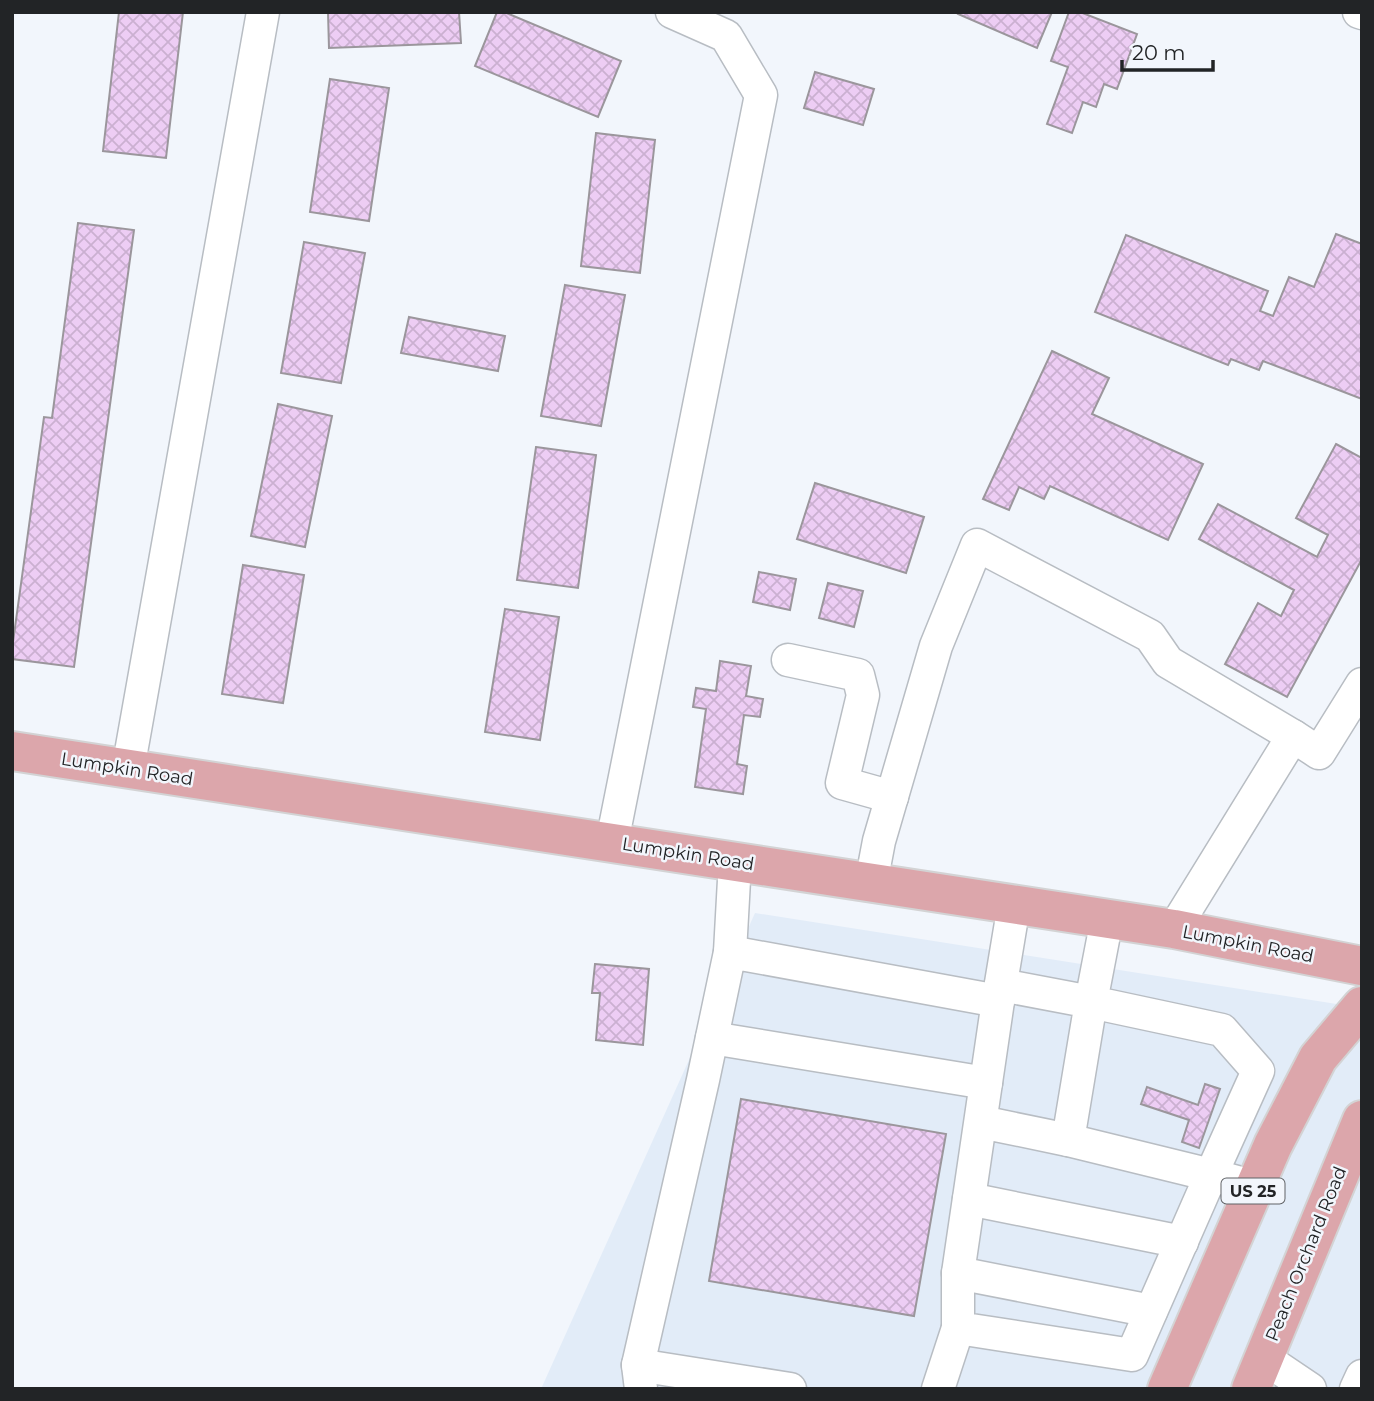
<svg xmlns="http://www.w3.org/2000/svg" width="1374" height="1401" viewBox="0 0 1374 1401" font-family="Montserrat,sans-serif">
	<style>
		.built { fill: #e2ecf8 }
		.building { fill: url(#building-cross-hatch); stroke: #9b969c; stroke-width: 2 }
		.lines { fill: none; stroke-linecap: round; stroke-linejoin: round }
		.minor-casing { stroke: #b8bdc3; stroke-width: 35 }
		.major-casing { stroke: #d3d3d4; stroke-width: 42 }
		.minor { stroke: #fff; stroke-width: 32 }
		.major { stroke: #dca6ab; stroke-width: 38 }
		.labels { text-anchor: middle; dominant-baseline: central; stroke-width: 5; stroke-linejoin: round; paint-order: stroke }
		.shield { fill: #f2f6fc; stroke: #606366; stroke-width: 2 }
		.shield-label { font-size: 16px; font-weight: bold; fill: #222426 }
		.street-label { font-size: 18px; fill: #222426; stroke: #f2f6fc }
	</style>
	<defs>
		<pattern id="building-cross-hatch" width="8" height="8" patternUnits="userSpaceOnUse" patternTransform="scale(1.75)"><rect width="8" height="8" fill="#edcdf4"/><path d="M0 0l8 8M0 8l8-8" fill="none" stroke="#cbb0d1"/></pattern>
	</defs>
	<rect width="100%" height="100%" fill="#f2f6fc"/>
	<polygon class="built" points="755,913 1362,1008 1362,1389 541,1389"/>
	<g class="building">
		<polygon points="119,12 183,12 166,158 103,151"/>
		<polygon points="328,12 459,12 461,43 329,48"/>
		<polygon points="497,12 504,12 621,61 598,117 475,66"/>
		<polygon points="959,12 1052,12 1037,48 958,14"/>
		<polygon points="1069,12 1080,12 1137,34 1117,89 1104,84 1096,107 1083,102 1072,133 1047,124 1068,67 1051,61"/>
		<polygon points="815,72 874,89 863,125 804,108"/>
		<polygon points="330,79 389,88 369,221 310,212"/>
		<polygon points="596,133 655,140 640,273 581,266"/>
		<polygon points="78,223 134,230 74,667 12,659 12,649 44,417 52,418"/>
		<polygon points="1336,234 1362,244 1362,399 1263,361 1259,370 1231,359 1228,365 1095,312 1126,235 1268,291 1260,311 1273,316 1289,277 1314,287"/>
		<polygon points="304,242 365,253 341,383 281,373"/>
		<polygon points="565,285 625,295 601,426 541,416"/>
		<polygon points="409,317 505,336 498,371 401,353"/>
		<polygon points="1052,351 1109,378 1092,414 1203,464 1168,540 1050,486 1044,499 1019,487 1009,510 983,499"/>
		<polygon points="278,404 332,416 305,547 251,536"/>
		<polygon points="1336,444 1362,458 1362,559 1287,697 1225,664 1258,603 1281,616 1294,590 1199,539 1218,504 1317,557 1328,535 1296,518"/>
		<polygon points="536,447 596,455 578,588 517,580"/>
		<polygon points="815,483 924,517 906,573 797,539"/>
		<polygon points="243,565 304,575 283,703 222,694"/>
		<polygon points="759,572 796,579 790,610 753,602"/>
		<polygon points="828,583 863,591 854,627 819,618"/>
		<polygon points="505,609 559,617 540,740 485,732"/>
		<polygon points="720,661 751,666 746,696 763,699 760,717 744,715 737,764 747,766 743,794 695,787 706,709 693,707 696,688 716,691"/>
		<polygon points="595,964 649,969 643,1045 596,1040 600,993 592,993"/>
		<polygon points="1205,1084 1220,1089 1199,1148 1182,1142 1189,1120 1141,1104 1147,1087 1198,1105"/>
		<polygon points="741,1099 946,1134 914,1316 709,1281"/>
	</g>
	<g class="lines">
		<g class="minor-casing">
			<g id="minor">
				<polyline points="1359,12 1362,13"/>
				<polyline points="788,660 858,675 863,695 842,783 892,797"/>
				<polyline points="128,769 263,12"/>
				<polyline points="612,842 761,95 726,36 672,12"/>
				<polyline points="871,883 879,841 936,646 977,545 1150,636 1168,662 1293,736 1319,753 1362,684"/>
				<polyline points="1107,919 1091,1002 1222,1030 1258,1071 1211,1175 1255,1187"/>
				<polyline points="1174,929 1293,736"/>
				<polyline points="730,952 735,862"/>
				<polyline points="1001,985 1091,1002 1068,1140"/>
				<polyline points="712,1038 986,1083"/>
				<polyline points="981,1122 1068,1140 1211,1175 1132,1355 958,1328 958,1273 998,1001 1014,905"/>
				<polyline points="969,1199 1182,1242"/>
				<polyline points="958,1273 1151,1311"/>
				<polyline points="1264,1358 1310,1389"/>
				<polyline points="638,1365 790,1389"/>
				<polyline points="641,1389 638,1365 703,1080 730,952 998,1001"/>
				<polyline points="938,1389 958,1328"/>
				<polyline points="1356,1389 1362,1376"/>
			</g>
		</g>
		<g class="major-casing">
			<g id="major">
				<polyline points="12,751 1174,929 1362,966"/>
				<polyline points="1167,1389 1273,1145 1318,1058 1362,1006"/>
				<polyline points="1251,1389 1362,1120"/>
			</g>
		</g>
		<use href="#minor" class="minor"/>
		<use href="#major" class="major"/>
	</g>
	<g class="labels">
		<rect class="shield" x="1221.5" y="1178.5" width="63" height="25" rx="5"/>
		<g class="shield-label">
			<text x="1253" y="1191">US 25</text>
		</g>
		<g class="street-label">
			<text transform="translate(127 769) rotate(9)">Lumpkin Road</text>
			<text transform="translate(688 854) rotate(9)">Lumpkin Road</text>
			<text transform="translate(1248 944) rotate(11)">Lumpkin Road</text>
			<text transform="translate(1306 1254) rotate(-68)">Peach Orchard Road</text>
		</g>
	</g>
	<rect width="1374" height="1401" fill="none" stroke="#222426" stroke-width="28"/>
	<path d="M1122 60v10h91v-10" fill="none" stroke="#222426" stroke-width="3.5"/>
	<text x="1132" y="60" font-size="21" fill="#222426" stroke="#f2f6fc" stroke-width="5" paint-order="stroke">20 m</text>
</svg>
